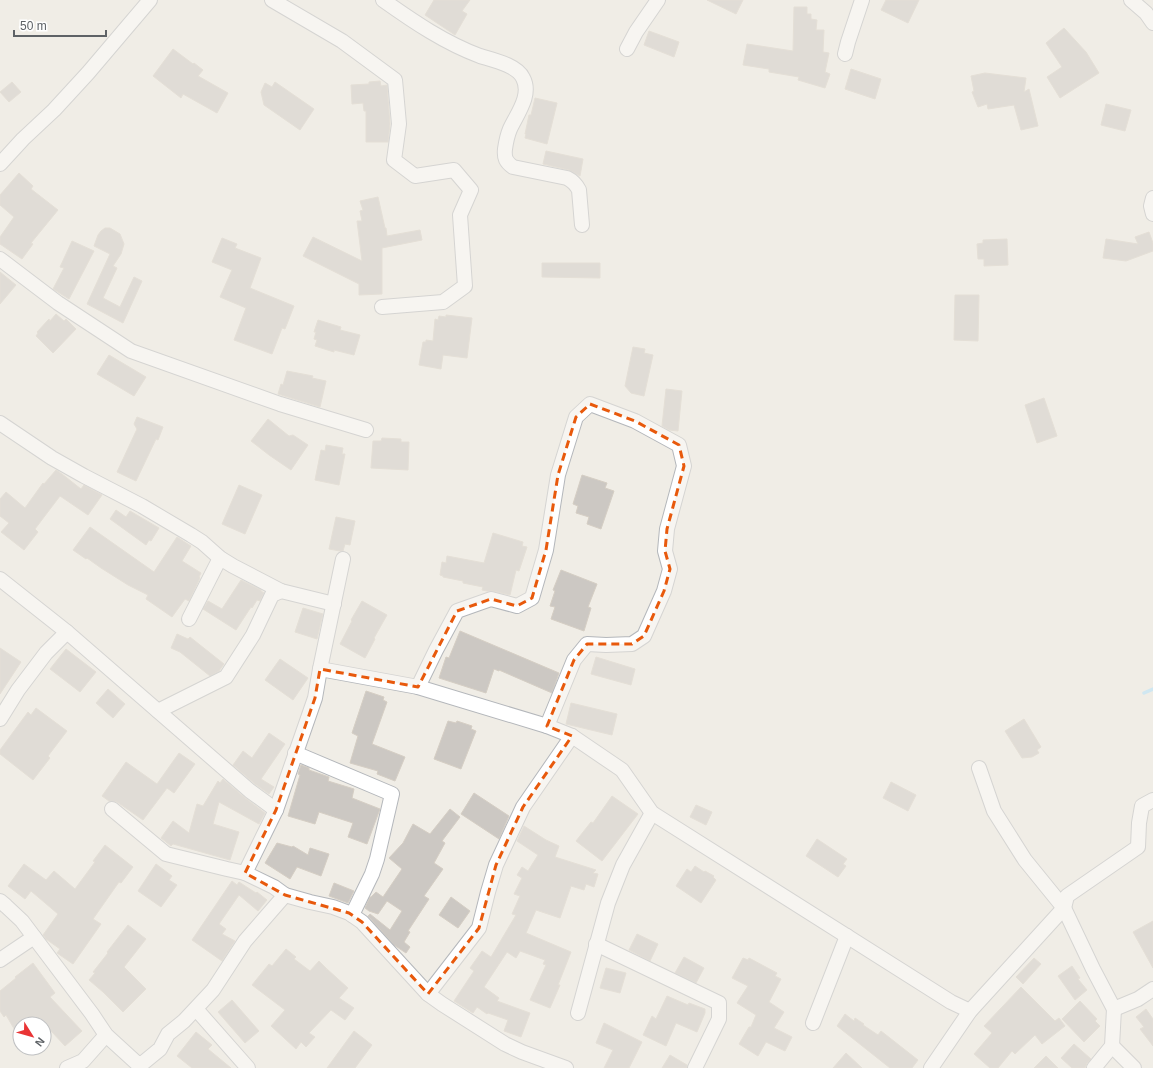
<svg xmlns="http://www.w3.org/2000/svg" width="1153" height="1068" viewBox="0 0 1153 1068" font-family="Helvetica,sans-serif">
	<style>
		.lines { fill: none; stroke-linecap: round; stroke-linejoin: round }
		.stream { stroke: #a8e0ff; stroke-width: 3.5 }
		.building { fill: #ccc8c3; stroke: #d5cec4 }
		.minor-casing { stroke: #b4b7bb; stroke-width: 16 }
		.minor { stroke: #fff; stroke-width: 14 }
		.marked { fill: none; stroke: #e8590c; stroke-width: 3; stroke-dasharray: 8 5; stroke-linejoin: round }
	</style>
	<rect width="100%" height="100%" fill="#f0ede6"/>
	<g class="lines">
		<polyline class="stream" points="1144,693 1153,689"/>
	</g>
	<g class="building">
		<polygon points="434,0 470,0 462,11 467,14 455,35 425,15"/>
		<polygon points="707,0 743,0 736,14"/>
		<polygon points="886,0 919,0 908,23 881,10"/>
		<polygon points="794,7 807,7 807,14 811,14 811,19 817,20 816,30 824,30 823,52 829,53 825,72 830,74 825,88 798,80 799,77 769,72 769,69 743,65 747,44 793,51"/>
		<polygon points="1064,28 1086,52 1099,73 1060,98 1047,77 1062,67 1046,43"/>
		<polygon points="649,31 679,42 674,57 644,45"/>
		<polygon points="173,49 193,64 194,63 203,70 198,76 228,93 217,113 183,94 181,98 153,76"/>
		<polygon points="851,69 881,79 875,99 845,89"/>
		<polygon points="985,73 1026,78 1024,92 1029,89 1038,126 1021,130 1014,105 988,109 987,104 978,107 972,92 974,91 971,76"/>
		<polygon points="380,81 381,86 387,85 390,124 388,142 366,142 366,111 364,111 363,103 352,104 351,85 369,84 369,82"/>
		<polygon points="12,82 21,92 9,102 0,92"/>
		<polygon points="275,82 314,109 300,130 264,105 261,92 265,83 272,87"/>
		<polygon points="535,98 557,103 547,144 525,138 526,134 525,134 529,115 531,115"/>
		<polygon points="1106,104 1131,110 1125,131 1101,125"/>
		<polygon points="546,151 583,159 580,176 569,170 543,164"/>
		<polygon points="19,173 33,186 31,189 58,210 31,243 33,244 22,259 0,244 0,237 14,217 0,205 0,195"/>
		<polygon points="378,197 385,228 386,228 387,236 420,230 422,240 382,248 382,294 359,295 359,284 303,256 313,237 362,261 357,221 362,221 360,211 363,210 360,201"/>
		<polygon points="105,228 110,228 120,234 124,244 121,254 113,266 117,268 103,298 120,307 134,277 142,281 123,323 87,304 110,254 94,246 98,235 101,231"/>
		<polygon points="1149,232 1153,243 1153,251 1126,261 1103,258 1106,239 1138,244 1135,237"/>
		<polygon points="222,238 237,244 235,248 261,258 250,288 294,306 285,329 282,328 272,354 234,340 246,308 220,297 232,270 212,262"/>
		<polygon points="1007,239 1008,265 984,266 984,259 978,259 977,244 983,243 983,240"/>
		<polygon points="72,241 94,251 69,299 53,289 64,268 60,267"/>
		<polygon points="542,263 600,263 600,278 542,277"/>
		<polygon points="0,272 16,285 0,304"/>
		<polygon points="955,295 979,295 978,341 954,340"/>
		<polygon points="56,314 64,321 66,319 76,329 53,353 36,336 38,333 37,332 49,319 50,321"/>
		<polygon points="446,315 472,318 467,358 443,355 441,369 419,365 423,342 426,342 426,340 433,341 435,319 438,320 439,316 446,317"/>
		<polygon points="318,320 341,327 340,330 360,335 354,355 334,350 334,352 315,346 317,340 314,339 316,332 314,332"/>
		<polygon points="633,347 645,349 644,353 653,355 644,396 631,393 625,386"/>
		<polygon points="109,355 146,377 134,396 97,374"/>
		<polygon points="287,371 313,376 312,378 326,381 320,407 278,394 281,384 283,385"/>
		<polygon points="666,389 682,391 678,431 669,430 662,426"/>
		<polygon points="1044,398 1057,436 1037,443 1025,405"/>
		<polygon points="137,417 163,427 158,440 156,439 136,481 117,472 137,429 134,424"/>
		<polygon points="268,419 289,436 293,435 308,445 291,470 269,455 251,441"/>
		<polygon points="382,438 401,439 401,442 409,442 408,470 371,468 373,441 381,441"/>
		<polygon points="326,445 343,448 342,454 345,454 339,485 315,480 321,450 325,451"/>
		<polygon points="56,470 62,474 81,489 84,485 102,495 88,515 60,496 35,529 38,532 24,550 1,532 9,523 0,516 0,499 6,492 25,508 43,483 44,484"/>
		<polygon points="582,475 607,483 605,488 614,491 601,529 587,524 589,517 576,513 578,506 573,504"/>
		<polygon points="239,485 262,495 245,534 222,524"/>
		<polygon points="116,510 126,517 130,511 159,528 151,541 149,540 146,545 110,519"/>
		<polygon points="336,517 355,521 350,545 345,544 343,551 340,551 329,549"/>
		<polygon points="90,527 154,572 177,537 191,546 182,561 201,573 199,577 200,578 189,601 185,599 172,617 146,599 148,595 128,585 101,568 87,558 86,559 73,550"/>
		<polygon points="493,533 523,542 522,546 527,547 519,571 516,570 510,595 493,591 487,591 482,590 483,587 463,583 463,581 443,577 443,576 440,575 442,562 446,563 447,556 484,563"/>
		<polygon points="561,570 597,584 588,607 591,608 584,631 551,619 555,607 550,606 555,591 553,590"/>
		<polygon points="241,580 261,590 261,591 264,593 260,601 257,600 252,608 251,607 236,630 203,609 208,601 222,609"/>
		<polygon points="362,601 387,615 374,638 375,639 365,658 340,644 352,621 351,620"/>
		<polygon points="303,608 323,614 317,639 295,632"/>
		<polygon points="460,631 559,673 552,693 499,670 499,671 494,669 486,693 439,678 446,657 449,658"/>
		<polygon points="177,634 188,639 190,637 224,664 219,671 210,676 180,652 171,648"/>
		<polygon points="0,648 21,662 0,694"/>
		<polygon points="66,649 96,672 80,692 50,669"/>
		<polygon points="596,657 635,669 631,685 591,674"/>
		<polygon points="280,659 308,678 293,700 265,680"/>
		<polygon points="108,689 125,704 113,718 96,703"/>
		<polygon points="366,691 384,697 383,700 387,702 372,744 405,757 395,781 377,774 378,771 350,763 358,736 352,733"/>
		<polygon points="571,703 617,714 612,735 566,724"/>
		<polygon points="36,708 67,731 48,756 50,758 33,780 0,754 0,750 28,712 31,715"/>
		<polygon points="1024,719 1041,747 1037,750 1039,753 1032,757 1022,758 1005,731"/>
		<polygon points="448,721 456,723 457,721 472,726 471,729 476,731 461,769 434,759"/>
		<polygon points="269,733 285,744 261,779 274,787 269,794 255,784 233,765 243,751 252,758"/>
		<polygon points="179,753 195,764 174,793 167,788 143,820 117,802 109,801 102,796 126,762 157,784"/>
		<polygon points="301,765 309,768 309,770 329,777 328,781 354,789 352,798 380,809 367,844 348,837 353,823 319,812 315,824 288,816 300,775 298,774"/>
		<polygon points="223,779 244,797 265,813 259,824 219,802 213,824 239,832 230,860 173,844 171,846 161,838 173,821 189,833 197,804 203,806 218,781 220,783"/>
		<polygon points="891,782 916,795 908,811 883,798"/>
		<polygon points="474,793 509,816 499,839 461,814"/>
		<polygon points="612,796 638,814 602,861 576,841 591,822 593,823"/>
		<polygon points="696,805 712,812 706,825 690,817"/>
		<polygon points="450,809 460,817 442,841 445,843 434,863 443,869 424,896 429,899 408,931 410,932 404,942 410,947 406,953 394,945 368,916 370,914 390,930 402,911 387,901 378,914 369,911 365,908 370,897 371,897 376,892 383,897 402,869 389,858 403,843 413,824 430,834"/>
		<polygon points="524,826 546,840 559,846 555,857 596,870 593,873 598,874 594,887 586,884 584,890 571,886 560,918 536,910 526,933 571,952 558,985 560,985 550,1008 530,1000 546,965 543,964 545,960 520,951 516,958 507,952 484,987 499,998 497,1001 530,1013 521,1037 504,1031 508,1020 488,1013 487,1014 477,1007 473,1013 454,1001 474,971 470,968 482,951 491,957 516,915 512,914 520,896 514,894 522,878 517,875 522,867 528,871 538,855 517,841"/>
		<polygon points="817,839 847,859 843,864 846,866 838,877 806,856"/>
		<polygon points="277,843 292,847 293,846 308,855 310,848 329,854 321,876 297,867 290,879 265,863"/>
		<polygon points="105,845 133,867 121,883 119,882 93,919 101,924 73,964 57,953 60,949 46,939 43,935 58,914 31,891 25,899 8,886 24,864 46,880 54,871 75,889 95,862 93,861"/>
		<polygon points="156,864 172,876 169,880 177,885 161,907 138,891"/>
		<polygon points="695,866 704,872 705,871 714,876 713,877 716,880 701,903 676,886 687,869 691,872"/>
		<polygon points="232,881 237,885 239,882 256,893 257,892 267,900 258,911 239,895 219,924 226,929 222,934 235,941 222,961 192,940"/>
		<polygon points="334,883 354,891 348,903 329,896"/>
		<polygon points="451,897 470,911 458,928 439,915"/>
		<polygon points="1153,921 1153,968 1133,932"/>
		<polygon points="128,925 146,939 124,967 146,989 123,1012 103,992 89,980 95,973 93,972 108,953 107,952"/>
		<polygon points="637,934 658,944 650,961 629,950"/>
		<polygon points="286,949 296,957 294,959 310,971 319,961 327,969 326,970 327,969 348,988 339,998 354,1008 345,1020 331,1010 309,1033 315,1037 306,1047 301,1042 296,1049 271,1026 285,1010 252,985 269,964 272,966"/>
		<polygon points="684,957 704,968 696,983 675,973"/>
		<polygon points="743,958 748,960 749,958 777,973 775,976 781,979 769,1002 784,1012 774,1028 792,1037 785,1051 766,1042 758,1056 739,1044 749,1027 751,1027 756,1015 737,1003 748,986 732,978"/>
		<polygon points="1034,958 1041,964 1023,984 1016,977"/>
		<polygon points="33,963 55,993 50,997 82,1031 65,1046 39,1018 29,1024 20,1024 20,1039 6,1015 4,1017 0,1011 0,991 16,978 15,977"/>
		<polygon points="1072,966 1080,978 1078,979 1087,990 1075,1000 1058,976"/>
		<polygon points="606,968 626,973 620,993 600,988"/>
		<polygon points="1021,987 1055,1021 1059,1018 1065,1026 1042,1044 1035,1035 1015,1054 1012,1051 998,1068 990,1068 974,1054 992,1033 984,1026"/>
		<polygon points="667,996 688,1005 689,1003 705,1009 705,1013 697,1032 676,1023 666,1046 643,1035 652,1016 656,1019"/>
		<polygon points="232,1000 259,1031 245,1043 218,1012"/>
		<polygon points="1080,1001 1097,1019 1095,1021 1100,1026 1084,1042 1062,1019"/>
		<polygon points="1146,1009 1153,1019 1153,1046 1140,1029 1144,1027 1136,1017"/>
		<polygon points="845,1014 854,1021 855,1018 864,1024 863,1025 878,1035 881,1031 918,1060 912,1068 890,1068 837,1026"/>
		<polygon points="604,1023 642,1042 629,1068 604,1068 613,1050 596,1043"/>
		<polygon points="354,1031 372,1045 355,1068 327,1068"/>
		<polygon points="196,1032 212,1045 208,1049 231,1068 192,1068 177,1056"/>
		<polygon points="1074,1044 1091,1059 1087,1063 1085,1068 1072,1068 1061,1058"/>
		<polygon points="846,1053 862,1068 833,1068"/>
		<polygon points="670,1055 687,1065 687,1068 662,1068"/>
		<polygon points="1046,1056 1058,1068 1034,1068"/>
	</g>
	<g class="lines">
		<g class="minor-casing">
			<g id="minor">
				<polyline points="272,0 342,41 395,80 399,124 394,160 415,176 454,170 471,190 460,215 465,286 443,302 382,307"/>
				<path d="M383,0c31,22 62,43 97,56 13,4 37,9 43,22 9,17 -6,36 -13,51 -3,7 -4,13 -5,20 -1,9 1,13 8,18l54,11c6,3 9,6 12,12l3,35"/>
				<polyline points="1131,0 1146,13 1153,23"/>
				<polyline points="627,49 636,32 658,0"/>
				<polyline points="845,54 848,42 862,0"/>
				<polyline points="0,164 23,139 54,110 88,73 150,0"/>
				<polyline points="1153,198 1151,206 1153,214"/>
				<polyline points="0,259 58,303 131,351 280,404 366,430"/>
				<polyline points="0,423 52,458 84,476 142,506 191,535 202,542 220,558 233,566 281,591 334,604"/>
				<polyline points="0,579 67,632 250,791 276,810"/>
				<polyline points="189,619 220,558"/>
				<polyline points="320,669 418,687 547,726 572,736 622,770 652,813 951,1002 970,1011"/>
				<polyline points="418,687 436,650 457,611 491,599 517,606 532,598 546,550 558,475 576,417 590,404 635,421 679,445 684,466 667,529 665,551 670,569 664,591 644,636 632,644 606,645 587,644 574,660 547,726"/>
				<polyline points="158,711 226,677 253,635 272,595 281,591"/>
				<polyline points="0,719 18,690 46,653 67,632"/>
				<polyline points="295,753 392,794 377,859 372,874 352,915"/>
				<polyline points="979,768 994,811 1025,860 1064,908 1067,896 1138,847 1139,823 1142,806 1153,800"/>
				<polyline points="112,809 166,854 227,869 245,873"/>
				<polyline points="285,895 274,887 245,873 276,810 315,698 320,669 343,559"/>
				<polyline points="0,901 6,906 22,921 34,937 92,1014 106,1035 141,1067 143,1063 160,1049 168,1034 184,1021 213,990 245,941 285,895 310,902 333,907 349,913 362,922 428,994 442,1004 505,1044 522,1052 566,1068"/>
				<polyline points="596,944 719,1003 719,1019 695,1068"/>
				<polyline points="0,960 34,937"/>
				<polyline points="428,994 479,928 488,892 496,865 523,807 572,736"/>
				<polyline points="196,1009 248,1068"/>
				<polyline points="578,1013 608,903 623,865 652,813"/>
				<polyline points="813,1023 847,936"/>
				<polyline points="1112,1046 1134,1068"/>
				<polyline points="67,1068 83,1061 106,1035"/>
				<polyline points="931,1068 970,1011 1064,908 1093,969 1114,1009 1138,999 1153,989"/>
				<polyline points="1094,1068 1112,1046 1114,1009"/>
			</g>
		</g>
		<use href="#minor" class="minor"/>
	</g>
	<path d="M0 0H1153V1068H0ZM590,404l45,17 44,24 5,21 -17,63 -2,22 5,18 -6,22 -20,45 -12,8h-45l-13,16 -27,66 25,10 -49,71 -27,58 -17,63 -51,66 -66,-72 -13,-9 -64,-18 -40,-22 31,-63 39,-112 5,-29 98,18 39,-76 34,-12 26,7 15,-8 14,-48 12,-75 18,-58z" fill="#f0ede6" fill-opacity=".55" fill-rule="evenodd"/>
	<path class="marked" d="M590,404l45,17 44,24 5,21 -17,63 -2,22 5,18 -6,22 -20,45 -12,8h-45l-13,16 -27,66 25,10 -49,71 -27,58 -17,63 -51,66 -66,-72 -13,-9 -64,-18 -40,-22 31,-63 39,-112 5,-29 98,18 39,-76 34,-12 26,7 15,-8 14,-48 12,-75 18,-58z"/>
	<g transform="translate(32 1036) rotate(127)"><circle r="19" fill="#ffffff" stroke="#bfc0c2"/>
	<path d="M0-3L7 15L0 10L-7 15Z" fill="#e93435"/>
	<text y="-6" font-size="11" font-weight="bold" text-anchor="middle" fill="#5e6266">N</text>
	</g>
	<path d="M14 30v6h92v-6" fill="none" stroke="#5e6266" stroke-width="2"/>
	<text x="20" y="30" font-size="12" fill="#5e6266" stroke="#ffffff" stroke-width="3" paint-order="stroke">50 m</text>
</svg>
